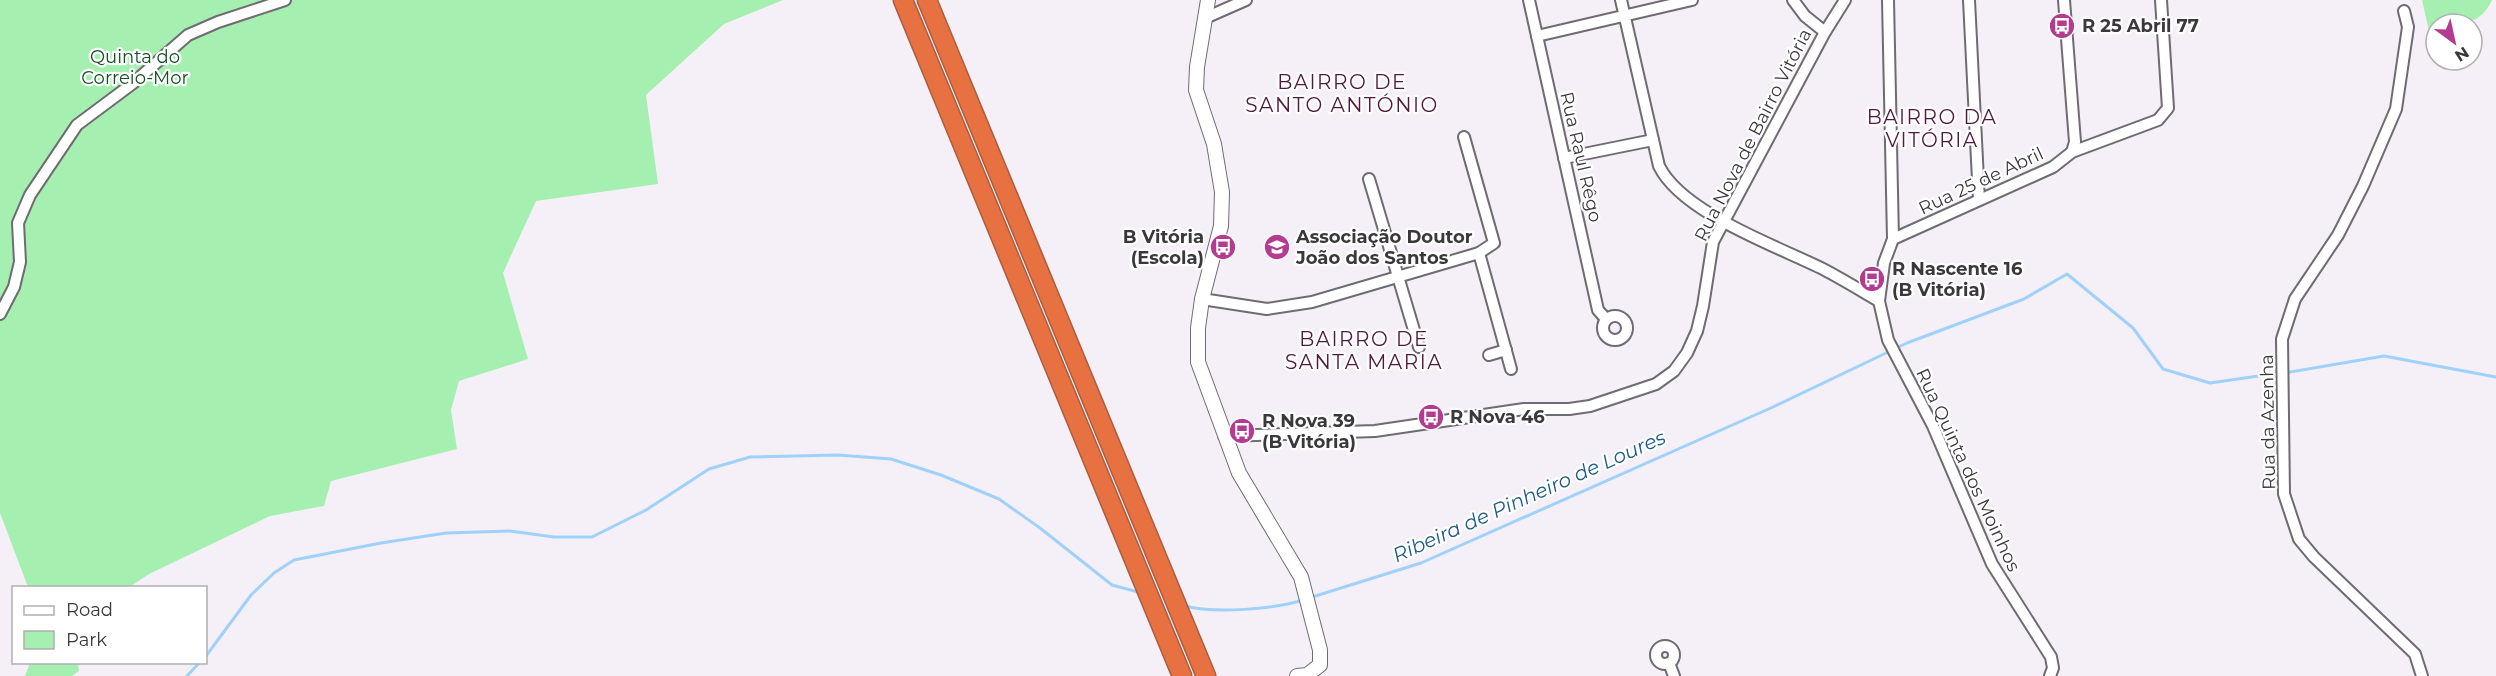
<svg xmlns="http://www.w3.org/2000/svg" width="2496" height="676" viewBox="0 0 2496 676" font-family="Montserrat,sans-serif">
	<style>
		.green { fill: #a5f0b1 }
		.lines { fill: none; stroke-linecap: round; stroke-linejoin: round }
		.stream { stroke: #a0d1f9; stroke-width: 3 }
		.street-casing { stroke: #6f6b72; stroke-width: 14 }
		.secondary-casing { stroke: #6f6b72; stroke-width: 16 }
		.highway-casing { stroke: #ab5d3f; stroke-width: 21 }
		.street { stroke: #fff; stroke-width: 10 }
		.secondary { stroke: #fff; stroke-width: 14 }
		.highway { stroke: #e87141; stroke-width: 18 }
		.labels { text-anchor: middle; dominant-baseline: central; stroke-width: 4.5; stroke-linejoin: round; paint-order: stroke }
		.poi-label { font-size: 18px; font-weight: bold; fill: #3a383b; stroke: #fff; text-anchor: start }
		.park-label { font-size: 18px; fill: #145024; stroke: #fff }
		.street-label { font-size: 18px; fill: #3a383b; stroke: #fff }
		.neighbourhood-label { font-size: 20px; letter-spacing: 1.5px; fill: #521840; stroke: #fff }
		.water-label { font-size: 20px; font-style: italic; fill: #1d5c87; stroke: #fff }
	</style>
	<rect width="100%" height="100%" fill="#f5f0f7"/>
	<g class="green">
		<polygon points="0,0 783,0 724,24 646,95 658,184 536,201 503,273 528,359 459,381 451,410 457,449 331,481 324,506 270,516 149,574 128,588 28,587 0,513"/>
		<path d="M2422,0h70c-12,26 -31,24 -56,24v14l-6,-3z"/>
		<polygon points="30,663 78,663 79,671 72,676 25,676"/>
	</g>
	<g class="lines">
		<g class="stream">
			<polyline points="2285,373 2384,356 2496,377"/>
			<polyline points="1309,598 1421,563 1773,407 1907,343 2024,299 2067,274 2133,328 2163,369 2210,383 2279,373"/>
			<path d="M1185,606c30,8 89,3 118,-6"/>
			<polyline points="206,656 251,595 274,573 294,560 381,543 446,533 510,531 554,537 592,537 646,510 709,469 750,457 838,455 891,459 941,475 999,499 1040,528 1112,585 1142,593"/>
			<polyline points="187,676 200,662"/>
		</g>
		<g class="street-casing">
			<g id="street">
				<polyline points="1529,0 1598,310 1606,319"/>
				<path d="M1621,0l38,166c23,47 118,80 164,103 19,10 37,21 56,32"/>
				<polyline points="1793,0 1805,16 1825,32"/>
				<polyline points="1888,0 1893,239 1884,263 1879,301 1888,340 1933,426 1992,564 2051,657 2053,668 2050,676"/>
				<polyline points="1969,0 1979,200"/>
				<polyline points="2404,11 2408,27 2396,109 2363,186 2338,235 2295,299 2282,339 2284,494 2299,539 2314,557 2415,654 2422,676"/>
				<polyline points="1205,18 1246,0"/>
				<polyline points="1537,36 1692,0"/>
				<polyline points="1464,137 1494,243 1479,253 1511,369"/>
				<polyline points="2072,152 2158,120 2168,108 2161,0"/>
				<polyline points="1564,158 1653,140"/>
				<polyline points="1369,179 1419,347"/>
				<polyline points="1893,239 2053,167 2072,152 2075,142 2064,0"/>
				<polyline points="1202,299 1267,309 1312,302 1479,253"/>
				<polyline points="0,314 14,287 20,262 18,223 30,195 77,125 132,84 188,35 218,22 285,0"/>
				<circle cx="1615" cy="328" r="12"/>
				<polyline points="1489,355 1506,350"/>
				<polyline points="1224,436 1375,431 1524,409 1569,409 1590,406 1656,384 1674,371 1687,353 1697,331 1703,306 1713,242 1825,32 1845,0"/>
				<circle cx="1665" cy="655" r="9"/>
				<polyline points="1669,663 1674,676"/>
			</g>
		</g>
		<g class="secondary-casing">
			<polyline id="secondary" points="1208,0 1197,67 1196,90 1214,144 1222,192 1221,226 1202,299 1198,328 1198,362 1239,473 1301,577 1320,650 1320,665 1307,675 1297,676"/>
		</g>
		<g class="highway-casing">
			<g id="highway">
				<polyline points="903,0 1182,676"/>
				<polyline points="927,0 1206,676"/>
			</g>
		</g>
		<use href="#street" class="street"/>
		<use href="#secondary" class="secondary"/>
		<use href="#highway" class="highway"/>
	</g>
	<defs>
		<g id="bus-disc" transform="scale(1.35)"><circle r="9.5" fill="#b43c90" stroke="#fff"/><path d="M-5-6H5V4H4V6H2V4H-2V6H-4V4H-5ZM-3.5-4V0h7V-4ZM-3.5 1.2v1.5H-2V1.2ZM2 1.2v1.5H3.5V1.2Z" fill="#fff"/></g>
		<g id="school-disc" transform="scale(1.35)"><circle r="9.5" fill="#b43c90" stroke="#fff"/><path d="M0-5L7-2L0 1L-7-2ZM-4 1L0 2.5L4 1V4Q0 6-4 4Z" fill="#fff"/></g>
	</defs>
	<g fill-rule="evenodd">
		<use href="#bus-disc" x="2062" y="26"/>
		<use href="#bus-disc" x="1223" y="247"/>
		<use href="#school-disc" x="1277" y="247"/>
		<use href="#bus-disc" x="1872" y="279"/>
		<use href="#bus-disc" x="1431" y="417"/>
		<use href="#bus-disc" x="1242" y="431"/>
	</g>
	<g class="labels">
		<g class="poi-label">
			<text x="2082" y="26">R 25 Abril 77</text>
			<text x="1204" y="237" text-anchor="end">B Vitória<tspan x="1204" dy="21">(Escola)</tspan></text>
			<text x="1296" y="237">Associação Doutor<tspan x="1296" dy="21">João dos Santos</tspan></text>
			<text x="1892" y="269">R Nascente 16<tspan x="1892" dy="21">(B Vitória)</tspan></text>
			<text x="1450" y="417">R Nova 46</text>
			<text x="1262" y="421">R Nova 39<tspan x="1262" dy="21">(B Vitória)</tspan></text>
		</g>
		<g class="park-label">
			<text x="135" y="57">Quinta do<tspan x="135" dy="21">Correio-Mor</tspan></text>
		</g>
		<g class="street-label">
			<text transform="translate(1753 135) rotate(-63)">Rua Nova de Bairro Vitória</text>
			<text transform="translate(1581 157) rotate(77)">Rua Raul Rêgo</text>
			<text transform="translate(1981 181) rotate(-25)">Rua 25 de Abril</text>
			<text transform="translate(2268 422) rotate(-91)">Rua da Azenha</text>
			<text transform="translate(1968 470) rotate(65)">Rua Quinta dos Moinhos</text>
		</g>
		<g class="neighbourhood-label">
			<text x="1342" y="82">BAIRRO DE<tspan x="1342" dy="23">SANTO ANTÓNIO</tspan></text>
			<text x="1932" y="117">BAIRRO DA<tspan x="1932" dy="23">VITÓRIA</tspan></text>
			<text x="1364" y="339">BAIRRO DE<tspan x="1364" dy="23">SANTA MARIA</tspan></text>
		</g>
		<g class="water-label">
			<text transform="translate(1529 496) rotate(-24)">Ribeira de Pinheiro de Loures</text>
		</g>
	</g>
	<rect x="12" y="586" width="195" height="78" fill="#ffffff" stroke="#b0afb1" stroke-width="1.5"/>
	<rect x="24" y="606" width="30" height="9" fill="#ffffff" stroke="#b0afb1" stroke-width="1.5"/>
	<text x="66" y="616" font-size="18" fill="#3a383b">Road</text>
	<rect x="24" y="631" width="30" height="18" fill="#a5f0b1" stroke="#b0afb1" stroke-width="1.5"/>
	<text x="66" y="646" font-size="18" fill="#3a383b">Park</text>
	<g transform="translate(2454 42) rotate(147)"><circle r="28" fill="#ffffff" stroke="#b0afb1" stroke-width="1.5"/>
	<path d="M0-4.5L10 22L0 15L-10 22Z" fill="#b43c90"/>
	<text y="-9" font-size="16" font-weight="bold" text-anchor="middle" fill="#3a383b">N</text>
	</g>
</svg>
